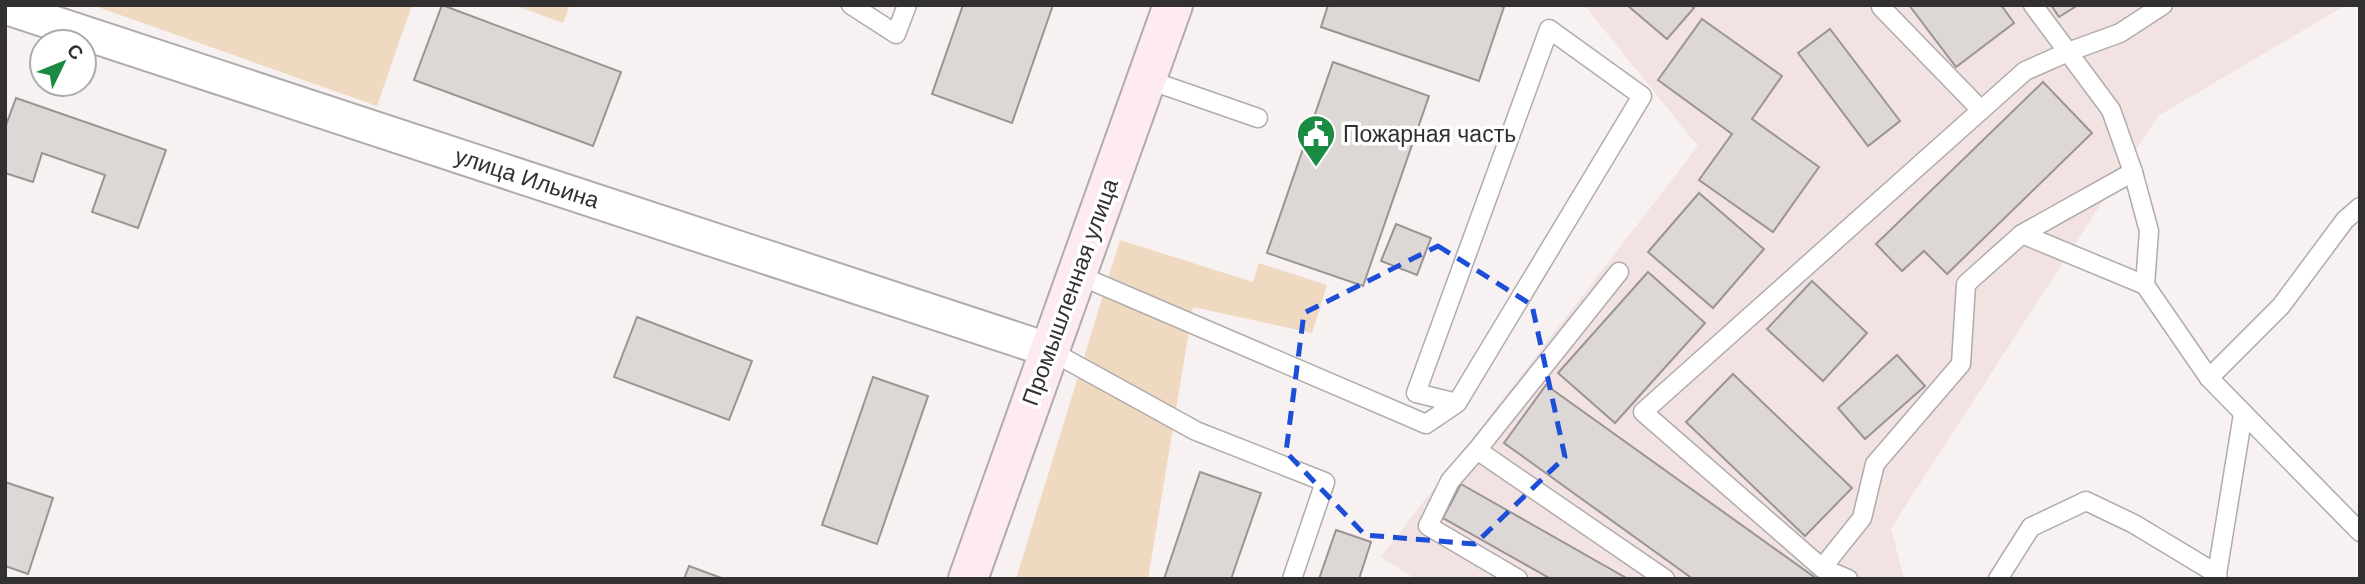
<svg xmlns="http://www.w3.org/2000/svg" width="2365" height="584" viewBox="0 0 2365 584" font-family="Helvetica,sans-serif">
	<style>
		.built { fill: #f2e2e2 }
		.green { fill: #efd9c0 }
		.building { fill: #ddd7d5; stroke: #9a9492; stroke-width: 2 }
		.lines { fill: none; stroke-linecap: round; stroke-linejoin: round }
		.lane-casing { stroke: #b1abab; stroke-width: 21 }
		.street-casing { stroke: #b1abab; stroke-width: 37 }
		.secondary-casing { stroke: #b1abab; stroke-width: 42 }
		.lane { stroke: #fff; stroke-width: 18 }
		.street { stroke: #fff; stroke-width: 33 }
		.secondary { stroke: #feeaf2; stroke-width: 38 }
		.marked { fill: none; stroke: #1d4ed8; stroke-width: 5; stroke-dasharray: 14 9; stroke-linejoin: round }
		.labels { text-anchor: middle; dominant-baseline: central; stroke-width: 7; stroke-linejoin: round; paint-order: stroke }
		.poi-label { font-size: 23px; fill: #323030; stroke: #fff; text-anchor: start }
		.street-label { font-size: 23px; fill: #323030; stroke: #fff }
	</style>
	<rect width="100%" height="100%" fill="#f8f1f1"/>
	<polygon class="built" points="1584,5 2346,5 2158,116 1891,528 1904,579 1416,579 1381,557 1698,146"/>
	<g class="green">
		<polygon points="92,5 412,5 377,106"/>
		<polygon points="514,5 570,5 563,23"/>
		<polygon points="1120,240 1253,282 1259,263 1327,285 1312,333 1193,307 1148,579 1016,579"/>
	</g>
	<g class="building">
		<polygon points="442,5 621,72 593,146 414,80"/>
		<polygon points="963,5 1053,5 1012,123 932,94"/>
		<polygon points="1328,5 1498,5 1504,7 1479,81 1321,27"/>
		<polygon points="1627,5 1690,5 1694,8 1667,39"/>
		<polygon points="1909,5 2001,5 2014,23 1956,67"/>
		<polygon points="2051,5 2078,5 2059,17"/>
		<polygon points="1702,19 1782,76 1752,119 1819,167 1773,232 1699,180 1732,134 1658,80"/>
		<polygon points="1830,29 1900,121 1868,146 1798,53"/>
		<polygon points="1333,62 1429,96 1363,286 1267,253"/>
		<polygon points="2043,82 2092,133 1947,274 1924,251 1902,271 1876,244"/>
		<polygon points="16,98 166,150 138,228 92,212 105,175 42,153 33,182 5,173 5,128"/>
		<polygon points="1699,193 1764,249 1713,308 1648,252"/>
		<polygon points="1396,224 1431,238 1417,275 1381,261"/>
		<polygon points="1648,272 1705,323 1615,423 1558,373"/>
		<polygon points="1812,281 1867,333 1823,381 1767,329"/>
		<polygon points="637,317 752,361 729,420 614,377"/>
		<polygon points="1897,355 1925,386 1865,439 1838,408"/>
		<polygon points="1733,374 1852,488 1805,536 1686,422"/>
		<polygon points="873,377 928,396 877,544 822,525"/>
		<polygon points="1546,385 1817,579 1693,579 1504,443"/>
		<polygon points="1200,472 1261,493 1231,579 1164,579"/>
		<polygon points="5,482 53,498 28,574 5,566"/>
		<polygon points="1461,484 1628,579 1551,579 1443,518"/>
		<polygon points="1336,530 1371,542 1359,579 1319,579"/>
		<polygon points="689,566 724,579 684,579"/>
	</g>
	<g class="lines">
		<g class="lane-casing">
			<g id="lane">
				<polyline points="851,5 896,34 907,5"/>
				<polyline points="2033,5 2111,110 2133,172 2149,231 2145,285 2209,378 2360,532"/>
				<polyline points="1881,7 1981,110"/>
				<polyline points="1146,79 1258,118"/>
				<polyline points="2022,234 2145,285"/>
				<polyline points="1076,274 1426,424 1457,403 1642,96 1549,29 1416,393 1457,403"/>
				<polyline points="1049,350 1196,431 1325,482 1292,579"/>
				<polyline points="2209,378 2281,306 2345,220 2360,207"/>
				<polyline points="1477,450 1665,579"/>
				<polyline points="1822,568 1862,518 1875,464 1961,364 1966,284 2022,234 2133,172"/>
				<polyline points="1518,579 1428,526 1450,481 1477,450 1619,272"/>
				<polyline points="1848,579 1822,568 1643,412 2025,71 2068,52 2120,33 2163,5"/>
				<polyline points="1998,579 2031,527 2086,501 2134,524 2217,574"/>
				<polyline points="2218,579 2217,574 2243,414"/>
			</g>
		</g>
		<g class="street-casing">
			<polyline id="street" points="5,7 1049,350"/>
		</g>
		<g class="secondary-casing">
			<polyline id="secondary" points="968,579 1173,5"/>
		</g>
		<use href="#lane" class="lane"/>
		<use href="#street" class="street"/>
		<use href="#secondary" class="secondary"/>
	</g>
	<path class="marked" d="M1438,246l94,59 33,152 -90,87 -110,-9 -79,-83 18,-139z"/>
	<defs>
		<g id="civic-pin" transform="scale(2.0125)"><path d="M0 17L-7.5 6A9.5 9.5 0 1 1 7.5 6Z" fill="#1b8b43" stroke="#fff"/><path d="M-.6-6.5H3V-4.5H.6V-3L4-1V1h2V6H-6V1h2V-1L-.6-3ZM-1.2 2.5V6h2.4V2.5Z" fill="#fff"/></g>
	</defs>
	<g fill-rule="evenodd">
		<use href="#civic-pin" x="1316" y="134"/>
	</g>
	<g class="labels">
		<g class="poi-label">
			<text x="1343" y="134">Пожарная часть</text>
		</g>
		<g class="street-label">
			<text transform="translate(527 178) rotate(18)">улица Ильина</text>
			<text transform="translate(1070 292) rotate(-70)">Промышленная улица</text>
		</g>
	</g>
	<rect width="2365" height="584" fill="none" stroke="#323030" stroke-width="14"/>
	<g transform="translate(63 63) rotate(47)"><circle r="33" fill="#ffffff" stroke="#adacac" stroke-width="2"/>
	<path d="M0-5L12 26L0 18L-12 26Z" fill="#1b8b43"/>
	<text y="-10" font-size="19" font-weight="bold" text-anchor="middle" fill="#323030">С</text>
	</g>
</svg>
